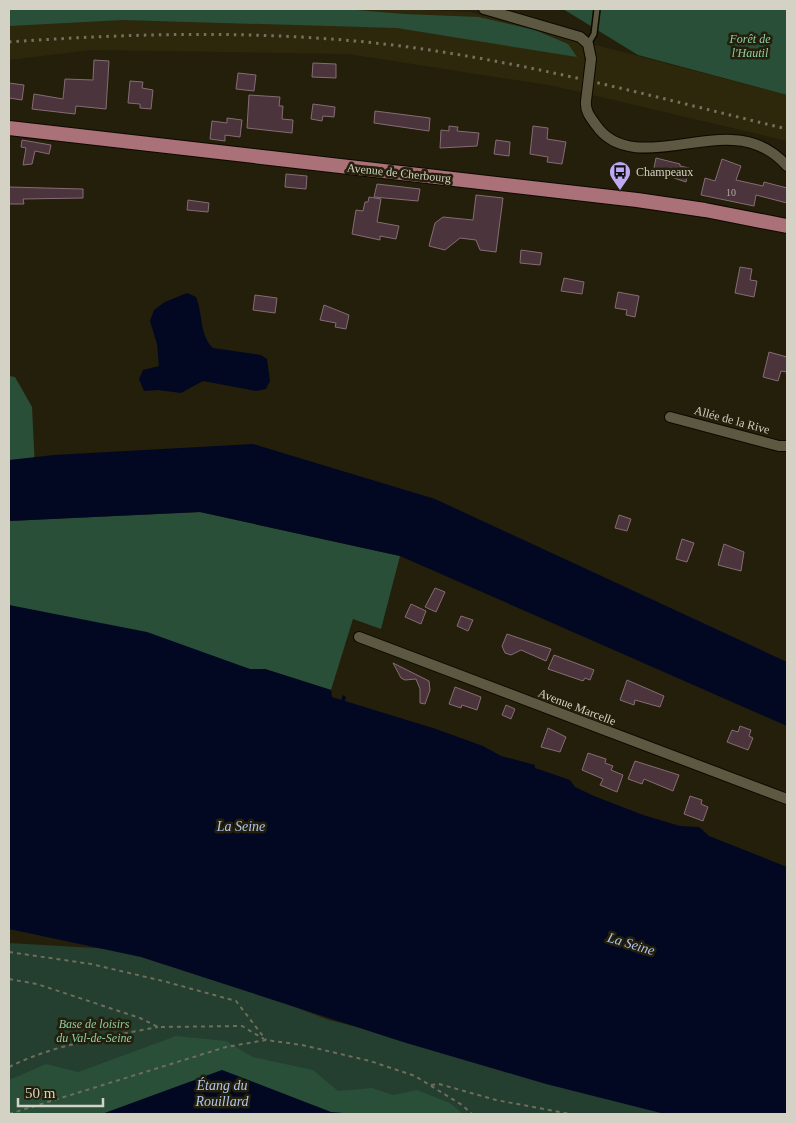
<svg xmlns="http://www.w3.org/2000/svg" width="796" height="1123" viewBox="0 0 796 1123" font-family="'Times New Roman',serif">
	<style>
		.built { fill: #2d280b }
		.green { fill: #243e2f }
		.forest { fill: #294f39 }
		.water { fill: #020822 }
		.building { fill: #4b343b; stroke: #856c74 }
		.lines { fill: none; stroke-linecap: round; stroke-linejoin: round }
		.service-casing { stroke: #0d0900; stroke-width: 8 }
		.minor-casing { stroke: #0d0900; stroke-width: 12 }
		.primary-casing { stroke: #0d0900; stroke-width: 16 }
		.path { stroke: #706d5c; stroke-width: 2; stroke-dasharray: 4 4; stroke-linecap: butt }
		.service { stroke: #5c5842; stroke-width: 5 }
		.minor { stroke: #5c5842; stroke-width: 10 }
		.primary { stroke: #aa7179; stroke-width: 14 }
		.rail { stroke: #747160; stroke-width: 3; stroke-dasharray: 2.5 5; stroke-linecap: butt }
		.minor-bridge-casing { stroke: #0d0900; stroke-width: 12; stroke-linecap: butt }
		.minor-bridge { stroke: #5c5842; stroke-width: 10 }
		.labels { text-anchor: middle; dominant-baseline: central; stroke-width: 5; stroke-linejoin: round; paint-order: stroke }
		.number-label { font-size: 10px; fill: #b2aaa2 }
		.park-label { font-size: 12px; font-style: italic; fill: #8ecfa8; stroke: #231f0b }
		.poi-label { font-size: 12px; fill: #d4d2c5; stroke: #231f0b; text-anchor: start }
		.street-label { font-size: 12px; fill: #d4d2c5; stroke: #231f0b }
		.water-label { font-size: 14px; font-style: italic; fill: #afc6f4; stroke: #231f0b }
	</style>
	<rect width="100%" height="100%" fill="#231f0b"/>
	<polygon class="built" points="9,9 396,9 470,12 787,95 787,141 554,86 348,54 91,50 9,60"/>
	<polygon class="green" points="9,943 147,951 329,1020 524,1068 674,1114 9,1114"/>
	<g class="forest">
		<polygon points="9,9 344,9 404,14 479,17 535,30 568,44 577,57 397,28 123,20 9,26"/>
		<polygon points="563,9 787,9 787,95 638,55"/>
		<polygon points="9,376 15,377 32,407 35,469 9,470"/>
		<polygon points="200,512 400,556 381,629 353,619 331,690 265,669 250,669 9,605 9,521"/>
		<polygon points="176,1036 226,1041 253,1057 313,1070 338,1091 372,1088 393,1095 417,1090 450,1103 463,1114 355,1114 331,1112 222,1070 102,1114 9,1114 9,1080 46,1064 78,1072"/>
	</g>
	<g class="water">
		<path d="M187,293l9,4c7,16 3,38 17,51l48,7 6,4 3,22 -4,8 -10,2 -53,-10 -22,12 -23,-3 -14,1 -5,-12 4,-9 16,-4 -2,-22 -7,-23 4,-11 11,-8z"/>
		<polygon points="253,444 435,499 787,662 787,726 400,556 200,512 9,521 9,460 54,455"/>
		<polygon points="9,605 147,632 250,669 265,669 331,690 332,697 341,700 343,695 346,697 345,701 436,729 483,746 501,756 535,765 535,768 570,780 575,787 594,796 643,815 680,826 699,827 709,836 787,867 787,1114 665,1114 546,1084 403,1042 141,957 9,929"/>
		<polygon points="222,1070 331,1112 355,1114 102,1114"/>
	</g>
	<g class="building">
		<polygon points="94,60 109,61 106,109 76,106 75,114 32,109 34,94 63,99 65,79 93,80"/>
		<polygon points="313,63 336,64 336,78 312,77"/>
		<polygon points="238,73 256,75 254,91 236,89"/>
		<polygon points="130,81 143,82 142,88 153,90 151,109 140,108 140,104 128,103"/>
		<polygon points="9,83 24,85 22,100 9,98"/>
		<polygon points="249,95 280,97 279,106 283,106 282,119 293,120 292,133 247,128"/>
		<polygon points="313,104 335,107 334,117 323,116 322,121 311,119"/>
		<polygon points="375,111 430,118 429,131 374,123"/>
		<polygon points="227,118 242,120 240,137 225,135 225,141 210,139 212,121 227,123"/>
		<polygon points="449,126 458,127 457,131 479,133 477,146 440,148 441,130 449,131"/>
		<polygon points="533,126 548,128 547,139 566,142 562,164 547,162 548,157 530,154"/>
		<polygon points="22,140 51,145 49,154 35,151 32,164 23,165 26,148 21,147"/>
		<polygon points="496,140 510,142 509,156 494,154"/>
		<polygon points="656,158 680,164 680,166 689,168 686,182 659,173 659,170 654,168"/>
		<polygon points="722,159 741,166 736,180 763,186 764,182 787,188 787,203 756,195 754,206 701,195 705,178 715,181"/>
		<polygon points="286,174 307,176 306,189 285,187"/>
		<polygon points="377,184 420,189 418,201 374,197"/>
		<polygon points="9,187 83,189 83,198 23,199 24,204 9,204"/>
		<polygon points="476,195 503,198 496,252 480,250 476,240 460,238 445,250 429,246 435,223 443,217 473,220"/>
		<polygon points="369,197 381,199 377,222 399,226 396,239 380,236 380,240 352,234 356,210 363,211 365,202 368,202"/>
		<polygon points="188,200 209,203 208,212 187,210"/>
		<polygon points="521,250 542,253 540,265 520,263"/>
		<polygon points="740,267 752,269 750,280 757,281 754,297 735,293"/>
		<polygon points="564,278 584,282 582,294 561,291"/>
		<polygon points="618,292 639,296 635,317 626,315 627,310 615,308"/>
		<polygon points="255,295 277,298 275,313 253,310"/>
		<polygon points="324,305 349,315 346,329 335,327 336,323 320,320"/>
		<polygon points="769,352 787,357 787,372 781,371 778,381 763,377"/>
		<polygon points="619,515 631,519 627,531 615,528"/>
		<polygon points="682,539 694,543 687,562 676,559"/>
		<polygon points="724,544 744,552 741,571 718,565"/>
		<polygon points="435,588 445,592 436,612 425,607"/>
		<polygon points="411,604 426,611 421,624 405,617"/>
		<polygon points="461,616 473,620 468,631 457,626"/>
		<polygon points="507,634 551,649 546,661 521,650 511,655 505,653 502,646"/>
		<polygon points="554,655 594,670 590,680 585,678 583,681 548,669"/>
		<polygon points="393,663 429,681 430,690 425,704 420,703 420,689 416,679 405,680 401,678"/>
		<polygon points="627,680 664,696 660,707 635,700 634,705 620,700"/>
		<polygon points="455,687 481,697 477,710 462,705 461,708 449,704"/>
		<polygon points="506,705 515,709 511,719 502,715"/>
		<polygon points="740,726 751,730 749,736 753,738 748,750 727,742 732,730 738,732"/>
		<polygon points="548,728 566,737 560,752 541,747"/>
		<polygon points="588,753 606,759 605,763 613,766 611,770 623,775 617,792 600,785 603,779 582,770"/>
		<polygon points="635,761 679,775 673,791 644,779 642,784 628,779"/>
		<polygon points="690,796 702,800 701,804 708,807 703,821 684,814"/>
	</g>
	<g class="lines">
		<g class="service-casing">
			<polyline id="service" points="588,44 594,34 597,9"/>
		</g>
		<g class="minor-casing">
			<g id="minor">
				<polyline points="484,9 580,37 588,44 591,59"/>
				<path d="M586,101c-1,10 4,16 10,24 29,43 94,11 137,15 21,1 40,10 54,26"/>
				<polyline points="670,417 779,446 787,446"/>
				<polyline points="359,637 787,799"/>
			</g>
		</g>
		<g class="primary-casing">
			<polyline id="primary" points="9,128 637,200 705,210 787,226"/>
		</g>
		<g class="path">
			<polyline points="9,952 91,964 163,981 236,1001 266,1040"/>
			<polyline points="9,979 37,984 140,1018 158,1027 242,1026 264,1039"/>
			<path d="M9,1067c46,-23 98,-30 149,-40"/>
			<polyline points="431,1085 439,1084 496,1100 570,1114"/>
			<polyline points="9,1114 226,1047 266,1040 302,1045 370,1061 415,1076 462,1105 472,1114"/>
		</g>
		<use href="#service" class="service"/>
		<use href="#minor" class="minor"/>
		<use href="#primary" class="primary"/>
		<path class="rail" d="M9,42c141,-10 286,-13 427,9 118,18 235,50 351,78"/>
		<g class="minor-bridge-casing">
			<polyline id="minor-bridge" points="586,101 591,59"/>
		</g>
		<use href="#minor-bridge" class="minor-bridge"/>
	</g>
	<defs>
		<g id="bus-pin" transform="scale(1.125)"><path d="M0 17L-7.5 6A9.5 9.5 0 1 1 7.5 6Z" fill="#bea9f5" stroke="#231f0b"/><path d="M-5-6H5V4H4V6H2V4H-2V6H-4V4H-5ZM-3.5-4V0h7V-4ZM-3.5 1.2v1.5H-2V1.2ZM2 1.2v1.5H3.5V1.2Z" fill="#111"/></g>
	</defs>
	<g fill-rule="evenodd">
		<use href="#bus-pin" x="620" y="172"/>
	</g>
	<g class="labels">
		<g class="number-label">
			<text x="731" y="192">10</text>
		</g>
		<g class="park-label">
			<text x="750" y="39">Forêt de<tspan x="750" dy="14">l'Hautil</tspan></text>
			<text x="94" y="1024">Base de loisirs<tspan x="94" dy="14">du Val-de-Seine</tspan></text>
		</g>
		<g class="poi-label">
			<text x="636" y="172">Champeaux</text>
		</g>
		<g class="street-label">
			<text transform="translate(399 173) rotate(6)">Avenue de Cherbourg</text>
			<text transform="translate(732 420) rotate(15)">Allée de la Rive</text>
			<text transform="translate(577 707) rotate(21)">Avenue Marcelle</text>
		</g>
		<g class="water-label">
			<text x="241" y="826">La Seine</text>
			<text transform="translate(631 944) rotate(17)">La Seine</text>
			<text x="222" y="1085">Étang du<tspan x="222" dy="16">Rouillard</tspan></text>
		</g>
	</g>
	<rect width="796" height="1123" fill="none" stroke="#d4d2c5" stroke-width="20"/>
	<path d="M18 1098v8h85v-8" fill="none" stroke="#d4d2c5" stroke-width="2.5"/>
	<text x="25" y="1098" font-size="15" fill="#d4d2c5" stroke="#231f0b" stroke-width="4" paint-order="stroke">50 m</text>
</svg>
